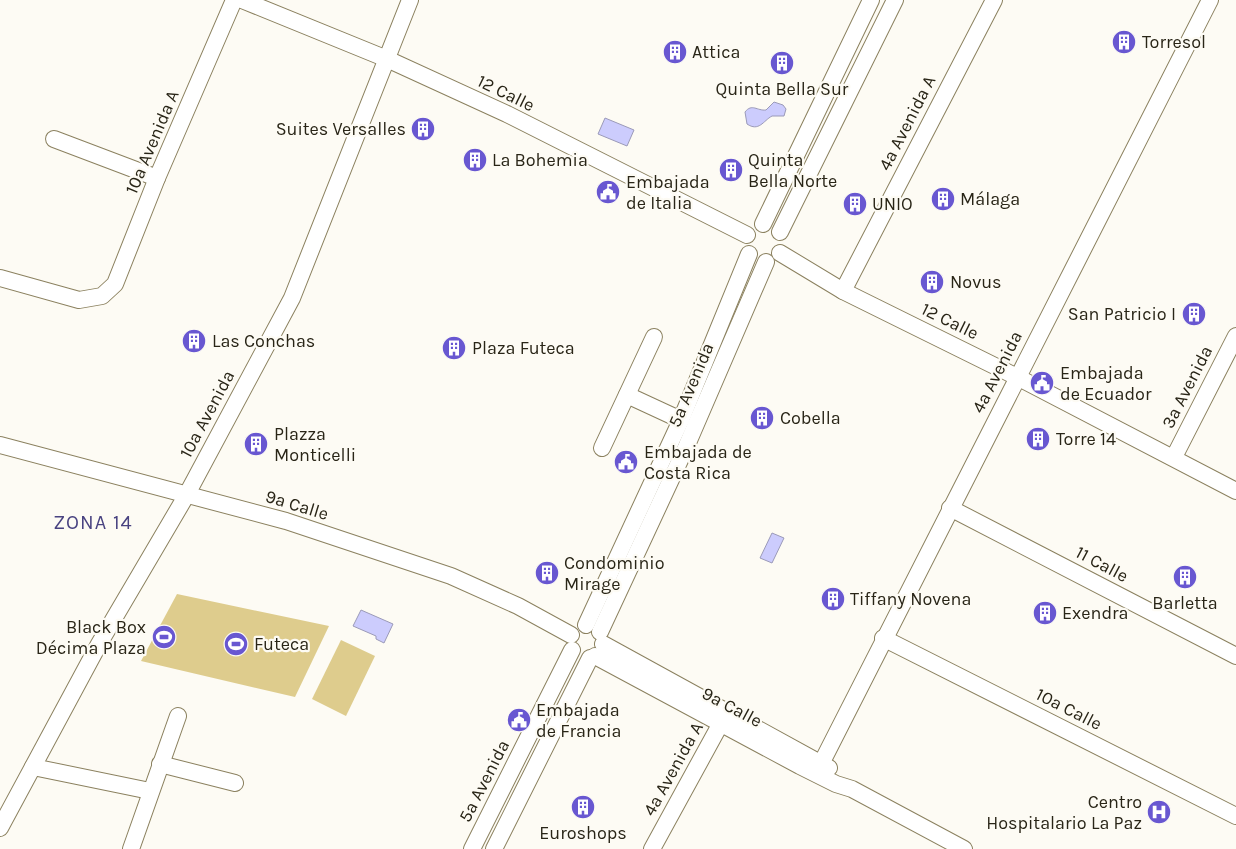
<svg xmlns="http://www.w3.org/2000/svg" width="1236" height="849" viewBox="0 0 1236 849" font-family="Karla,sans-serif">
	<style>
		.green { fill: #decc8d }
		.water { fill: #ccccfd; stroke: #9b9ab8 }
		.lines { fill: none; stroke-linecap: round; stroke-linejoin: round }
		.minor-casing { stroke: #8b815f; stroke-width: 18 }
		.minor { stroke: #fff; stroke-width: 16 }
		.labels { text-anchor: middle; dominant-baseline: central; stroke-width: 4.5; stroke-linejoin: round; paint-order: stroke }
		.poi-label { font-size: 18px; fill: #292517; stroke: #fdfbf4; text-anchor: start }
		.street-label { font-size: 18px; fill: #292517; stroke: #fdfbf4 }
		.quarter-label { font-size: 20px; letter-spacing: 1px; fill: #494381; stroke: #fdfbf4 }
	</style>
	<rect width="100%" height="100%" fill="#fdfbf4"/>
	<g class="green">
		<polygon points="177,594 329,626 295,697 141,661"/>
		<polygon points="341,640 375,656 346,716 312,699"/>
	</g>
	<g class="water">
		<path d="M774,102l9,3 3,4 -2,7h-12c-9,5 -13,16 -25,8l-2,-12c7,-9 12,-1 21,-2z"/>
		<polygon points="605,118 634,130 627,146 598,134"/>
		<polygon points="772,533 784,538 772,563 760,558"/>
		<polygon points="361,610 393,624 384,643 376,639 376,636 353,626"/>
	</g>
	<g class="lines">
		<g class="minor-casing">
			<g id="minor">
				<polyline points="242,0 387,59 507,114 747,235"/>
				<polyline points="54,139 157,178"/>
				<polyline points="763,224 871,0"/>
				<polyline points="780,232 895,0"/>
				<polyline points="780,253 843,291 1017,377 1236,491"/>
				<polyline points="0,278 79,300 102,296 115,284 157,178 234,0"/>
				<polyline points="843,291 994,0"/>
				<polyline points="627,395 681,420"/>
				<polyline points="0,445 286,521 451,576 518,606 571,635"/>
				<polyline points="602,448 654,337"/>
				<polyline points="1174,457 1236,336"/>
				<polyline points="950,508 1236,656"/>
				<polyline points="586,625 681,420 749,254"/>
				<polyline points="600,632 687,445 766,262"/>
				<polyline points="883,638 1236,816"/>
				<polyline points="603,644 829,768"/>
				<polyline points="595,656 800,766 836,784 852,789 964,849"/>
				<polyline points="822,762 1210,0"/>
				<polyline points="160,764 235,783"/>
				<polyline points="33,767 150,791"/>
				<polyline points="0,828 99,644 186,496 292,298 410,0"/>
				<polyline points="131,849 178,716"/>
				<polyline points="472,849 572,650"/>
				<polyline points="494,849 590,658"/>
				<polyline points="652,849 721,723 729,718"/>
			</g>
		</g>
		<use href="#minor" class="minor"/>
	</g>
	<defs>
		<g id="building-disc" transform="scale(1.25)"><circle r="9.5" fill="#6857d1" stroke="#fdfbf4"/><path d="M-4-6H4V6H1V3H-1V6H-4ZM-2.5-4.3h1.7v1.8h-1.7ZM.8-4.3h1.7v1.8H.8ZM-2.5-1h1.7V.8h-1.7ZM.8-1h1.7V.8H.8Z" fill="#fff"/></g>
		<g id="civic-disc" transform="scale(1.25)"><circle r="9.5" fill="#6857d1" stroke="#fdfbf4"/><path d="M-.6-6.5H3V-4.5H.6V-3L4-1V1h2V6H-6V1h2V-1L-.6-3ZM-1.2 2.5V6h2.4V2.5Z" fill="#fff"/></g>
		<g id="stadium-disc" transform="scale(1.25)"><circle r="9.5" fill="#6857d1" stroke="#fdfbf4"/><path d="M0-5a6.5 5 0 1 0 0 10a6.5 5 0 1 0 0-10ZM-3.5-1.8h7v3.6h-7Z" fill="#fff"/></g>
		<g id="hospital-disc" transform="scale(1.25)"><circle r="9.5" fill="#6857d1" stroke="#fdfbf4"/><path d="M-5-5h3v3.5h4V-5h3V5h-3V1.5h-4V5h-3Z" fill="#fff"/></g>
	</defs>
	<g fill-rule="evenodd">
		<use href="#building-disc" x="1124" y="42"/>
		<use href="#building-disc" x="675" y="52"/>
		<use href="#building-disc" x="782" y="63"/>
		<use href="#building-disc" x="423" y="129"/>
		<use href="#building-disc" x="475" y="160"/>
		<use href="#building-disc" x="731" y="170"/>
		<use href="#civic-disc" x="608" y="192"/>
		<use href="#building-disc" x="943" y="199"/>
		<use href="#building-disc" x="855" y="204"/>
		<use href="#building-disc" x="932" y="282"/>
		<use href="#building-disc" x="1194" y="314"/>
		<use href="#building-disc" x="194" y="341"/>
		<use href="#building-disc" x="454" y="348"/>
		<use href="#civic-disc" x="1042" y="383"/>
		<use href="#building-disc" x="762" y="418"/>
		<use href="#building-disc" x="1038" y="439"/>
		<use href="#building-disc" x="256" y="444"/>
		<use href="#civic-disc" x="626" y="462"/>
		<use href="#building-disc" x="547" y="573"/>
		<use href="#building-disc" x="1185" y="577"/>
		<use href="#building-disc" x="833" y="599"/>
		<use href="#building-disc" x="1045" y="613"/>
		<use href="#stadium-disc" x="164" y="637"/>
		<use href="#stadium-disc" x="236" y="644"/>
		<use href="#civic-disc" x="519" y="720"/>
		<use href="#building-disc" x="583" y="807"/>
		<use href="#hospital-disc" x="1159" y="812"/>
	</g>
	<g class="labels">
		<g class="poi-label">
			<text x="1142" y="42">Torresol</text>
			<text x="692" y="52">Attica</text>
			<text x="782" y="89" text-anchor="middle">Quinta Bella Sur</text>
			<text x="406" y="129" text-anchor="end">Suites Versalles</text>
			<text x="492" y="160">La Bohemia</text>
			<text x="748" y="160">Quinta<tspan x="748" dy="21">Bella Norte</tspan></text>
			<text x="626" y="182">Embajada<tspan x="626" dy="21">de Italia</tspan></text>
			<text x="960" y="199">Málaga</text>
			<text x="872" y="204">UNIO</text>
			<text x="950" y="282">Novus</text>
			<text x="1176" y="314" text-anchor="end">San Patricio I</text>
			<text x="212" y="341">Las Conchas</text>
			<text x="472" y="348">Plaza Futeca</text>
			<text x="1060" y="373">Embajada<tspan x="1060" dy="21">de Ecuador</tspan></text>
			<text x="780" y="418">Cobella</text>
			<text x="274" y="434">Plazza<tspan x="274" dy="21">Monticelli</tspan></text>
			<text x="1056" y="439">Torre 14</text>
			<text x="644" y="452">Embajada de<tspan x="644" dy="21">Costa Rica</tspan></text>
			<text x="564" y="563">Condominio<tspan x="564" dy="21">Mirage</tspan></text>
			<text x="850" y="599">Tiffany Novena</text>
			<text x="1185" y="603" text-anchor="middle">Barletta</text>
			<text x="1062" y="613">Exendra</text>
			<text x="146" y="627" text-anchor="end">Black Box<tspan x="146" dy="21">Décima Plaza</tspan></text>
			<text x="254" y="644">Futeca</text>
			<text x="536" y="710">Embajada<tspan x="536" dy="21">de Francia</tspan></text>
			<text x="1142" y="802" text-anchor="end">Centro<tspan x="1142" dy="21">Hospitalario La Paz</tspan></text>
			<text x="583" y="833" text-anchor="middle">Euroshops</text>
		</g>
		<g class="street-label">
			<text transform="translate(506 93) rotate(26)">12 Calle</text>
			<text transform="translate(907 123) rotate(-63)">4a Avenida A</text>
			<text transform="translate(152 142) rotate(-67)">10a Avenida A</text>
			<text transform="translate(950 321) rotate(26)">12 Calle</text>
			<text transform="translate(997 372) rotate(-63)">4a Avenida</text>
			<text transform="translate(691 385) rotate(-67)">5a Avenida</text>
			<text transform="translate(1187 387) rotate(-63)">3a Avenida</text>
			<text transform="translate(207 414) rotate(-62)">10a Avenida</text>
			<text transform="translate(297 505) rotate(17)">9a Calle</text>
			<text transform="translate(1102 564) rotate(28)">11 Calle</text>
			<text transform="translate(732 707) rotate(28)">9a Calle</text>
			<text transform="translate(1069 709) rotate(27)">10a Calle</text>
			<text transform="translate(673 769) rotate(-61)">4a Avenida A</text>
			<text transform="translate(484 781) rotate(-63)">5a Avenida</text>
		</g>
		<g class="quarter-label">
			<text x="93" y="522">ZONA 14</text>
		</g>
	</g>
</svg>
